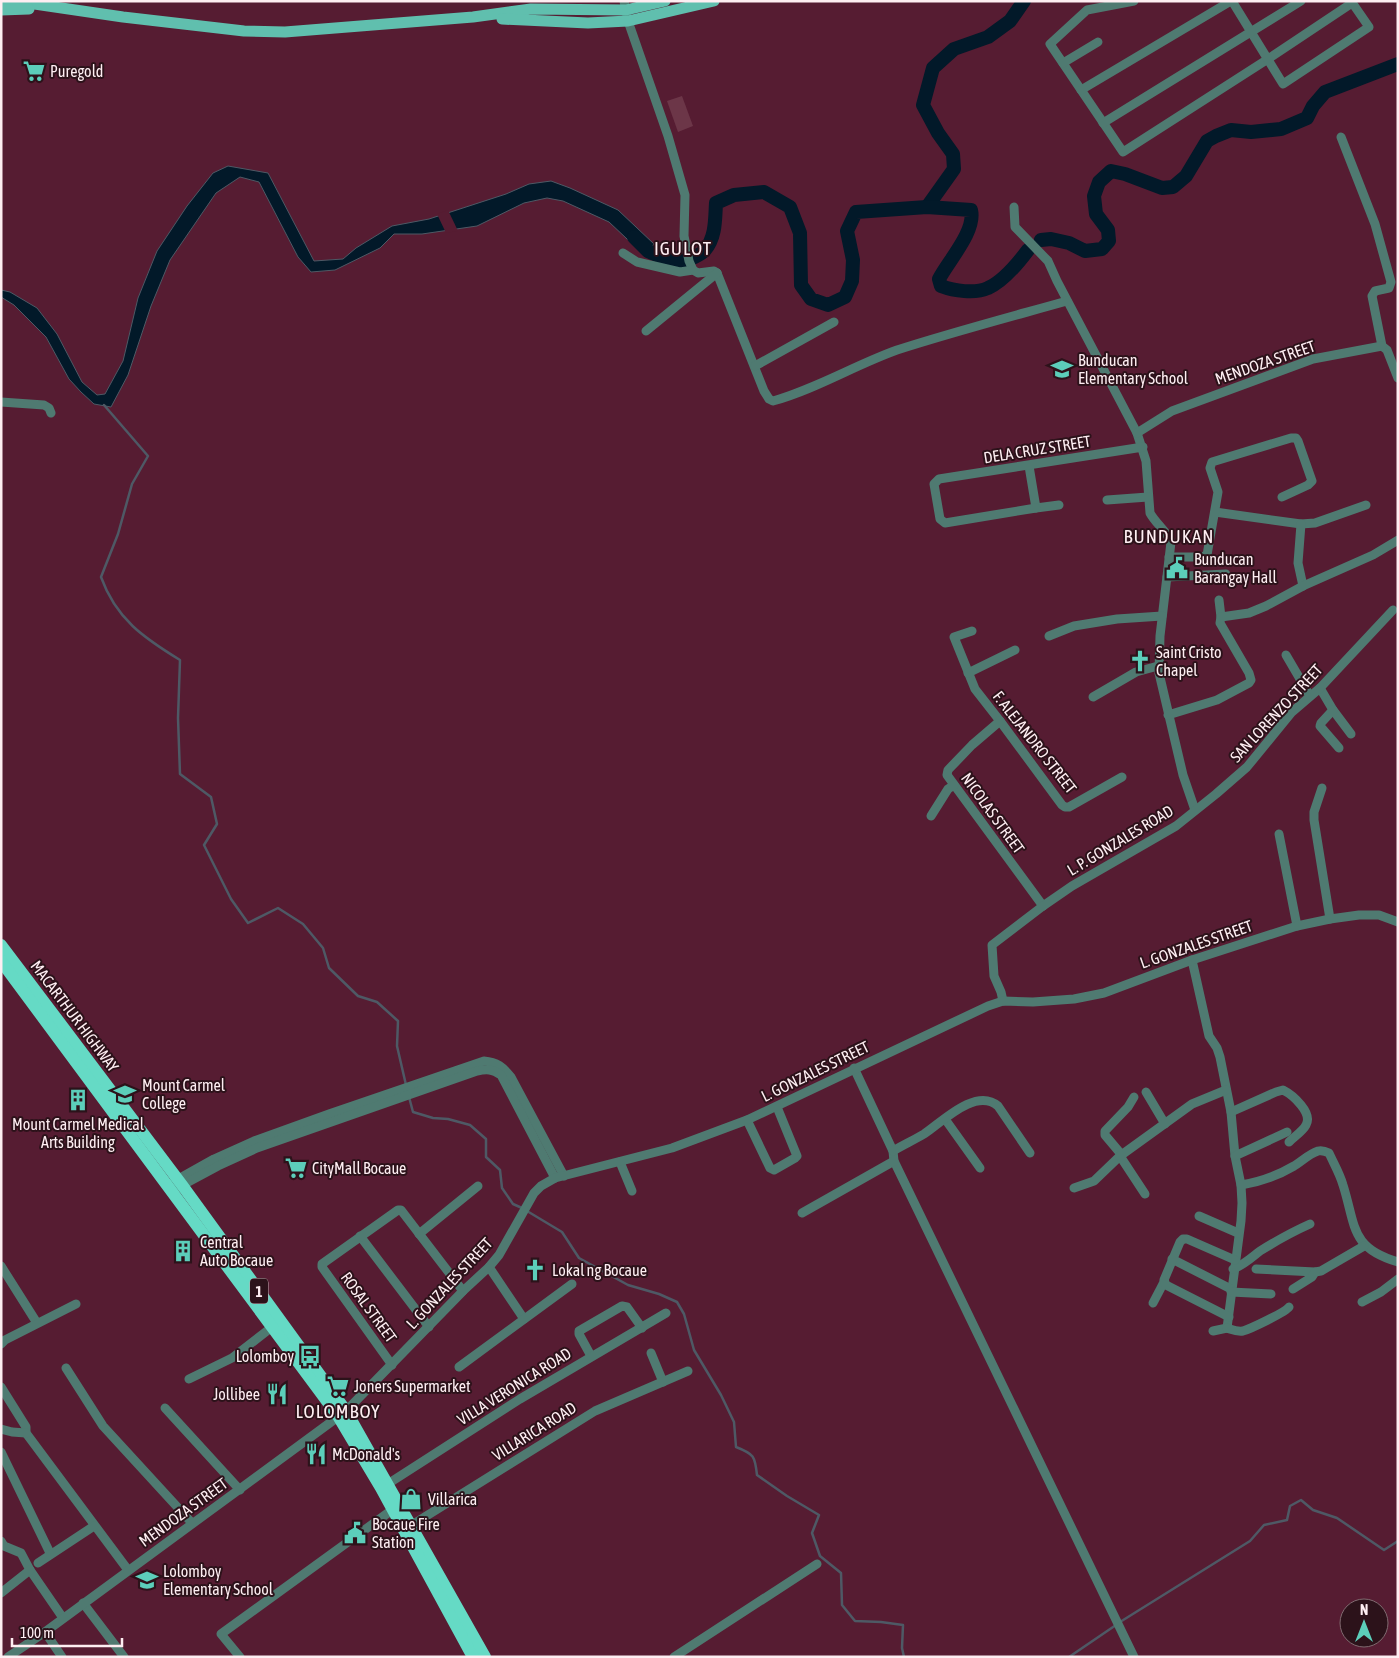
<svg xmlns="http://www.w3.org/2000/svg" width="1399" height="1658" viewBox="0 0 1399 1658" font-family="'Asap Condensed',sans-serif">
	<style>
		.green { fill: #6c3648 }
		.water { fill: #021929; stroke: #4e5965 }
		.pier { fill: #561c32 }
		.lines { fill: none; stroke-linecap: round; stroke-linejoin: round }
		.stream { stroke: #4e5965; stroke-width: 2.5 }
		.river { stroke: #021929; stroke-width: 14 }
		.minor { stroke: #4f7a71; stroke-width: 9 }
		.major { stroke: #60bfae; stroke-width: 11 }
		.highway { stroke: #65dac5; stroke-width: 12 }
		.labels { text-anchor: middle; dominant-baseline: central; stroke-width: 4; stroke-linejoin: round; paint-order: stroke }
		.shield { fill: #2c121a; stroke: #bfacb1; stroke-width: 1 }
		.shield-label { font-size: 15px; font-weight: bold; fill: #feeef2 }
		.poi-label { font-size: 16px; fill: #feeef2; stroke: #2c121a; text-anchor: start }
		.street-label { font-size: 16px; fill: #feeef2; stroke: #2c121a }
		.quarter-label { font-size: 19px; letter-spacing: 1px; fill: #feeef2; stroke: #2c121a }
	</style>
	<rect width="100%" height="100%" fill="#561c32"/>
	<polygon class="green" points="682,96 693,126 678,132 667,101"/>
	<polygon class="water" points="228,166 268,173 314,261 343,259 356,248 392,226 429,219 506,194 529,184 551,181 570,188 618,210 654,244 644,255 609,222 563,201 547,198 524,203 477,226 422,234 394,234 380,248 335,270 311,272 298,257 259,182 240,177 216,193 170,260 151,306 128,375 111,407 94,404 81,392 69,379 46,337 14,305 1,297 1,290 10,292 37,308 57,334 82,382 97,395 105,394 123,361 138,298 157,251 187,206 213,173"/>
	<polygon class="pier" points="448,210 458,231 446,233 437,214"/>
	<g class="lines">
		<g class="stream">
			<path d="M104,405l44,51 -16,28 -14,50 -17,43c15,42 43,61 79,83l-2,58 2,56 31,23 6,27 -13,21 27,54 17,24 30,-15 25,16 20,24 6,20 29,28 19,6 21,19 -1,25 9,39"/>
			<polyline points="409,1097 413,1112 433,1118 448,1119 470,1125 486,1139 486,1157 500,1170 502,1188 513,1204 522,1208"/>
			<path d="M527,1211l35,21 17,26 49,27 31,9 18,8 7,12 10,36 27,45 13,27 2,25c18,7 19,9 21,28l30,21 32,19 -7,18 8,23 21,17 1,32 13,16 26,1 22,3 -1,23 2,9"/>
			<polyline points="1120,1622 1250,1541 1264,1525 1287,1520 1290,1506 1301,1500 1313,1510 1337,1518 1384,1550 1398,1541"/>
			<polyline points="1069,1657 1116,1625"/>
		</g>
		<g class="river">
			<polyline points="927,207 954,169 953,154 938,133 923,105 933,68 954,49 988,37 1010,21 1024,1"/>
			<path d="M634,237l14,14 27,12c9,-3 23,-5 30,-13 11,-13 10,-31 11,-47l18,-8 30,-3 26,15 10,26 1,52 10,14 17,6 17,-8 7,-16 1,-21 -6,-29 9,-19 71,-5 44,3c5,21 -22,50 -32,69l2,7c13,5 34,8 47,2 14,-6 31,-26 40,-38"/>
			<polyline points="1041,240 1051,239 1069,243 1085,251 1102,249 1109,241 1108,230 1096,214 1094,196 1099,182 1111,171 1125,174 1162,188 1173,187 1186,176 1207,141 1216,136 1231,130 1251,132 1281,129 1307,118 1313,106 1325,92 1398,64"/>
		</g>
		<g class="minor">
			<polyline points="624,1 628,21 668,136 685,195 684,236 689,261 693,270"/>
			<polyline points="1134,1 1087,10 1050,44 1123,152 1268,59 1352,3"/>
			<polyline points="1232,1 1283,84 1369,27 1351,1"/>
			<polyline points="1063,63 1098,42"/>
			<polyline points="1081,90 1231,1"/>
			<polyline points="1103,123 1301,1"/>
			<polyline points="1341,137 1375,224 1391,282 1389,288 1375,291 1372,296 1382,346 1387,350 1398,378"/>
			<path d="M1014,207l1,20 33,34 9,20 80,152 9,28 4,52c6,11 16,17 21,29l-11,94 -1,37 24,102 12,35"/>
			<polyline points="623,253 637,262 680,272 693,270 698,273 714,271 717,273"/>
			<path d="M717,273l47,118 5,8 4,2c43,-12 82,-36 124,-51 56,-18 113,-33 170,-49"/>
			<polyline points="646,331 717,273"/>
			<polyline points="755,366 834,322"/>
			<polyline points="1,402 44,405 49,408 51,413"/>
			<polyline points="1137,433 1172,411 1313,359 1382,346"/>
			<polyline points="1029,466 1036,508 1059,505"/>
			<polyline points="1107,500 1148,497"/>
			<polyline points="1036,508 945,523 940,519 934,484 939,479 1143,447"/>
			<polyline points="1215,512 1301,524 1315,523 1366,505"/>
			<polyline points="1301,524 1298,563 1303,586"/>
			<polyline points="1169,557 1202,557 1207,555 1218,492 1210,468 1212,462 1291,438 1296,438 1298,441 1312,481 1308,485 1282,497"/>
			<polyline points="1167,577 1226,574"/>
			<polyline points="1219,600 1221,617"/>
			<polyline points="972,631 954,637 975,689 1000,721 1062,805 1065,807 1069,807 1122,777"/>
			<polyline points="1049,636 1074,626 1117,619 1162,616"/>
			<polyline points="1286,655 1310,696"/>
			<polyline points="968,673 1015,650"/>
			<polyline points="1320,688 1333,710 1351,734"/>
			<polyline points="1093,697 1136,672 1158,666"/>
			<polyline points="1333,710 1321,723 1320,726 1339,748"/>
			<polyline points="1168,715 1217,700 1249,683 1251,680 1249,673 1220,623 1221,617 1249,613 1266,606 1303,586 1373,555 1398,540"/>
			<polyline points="1000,721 972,745 948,770 947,775 1043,906"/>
			<polyline points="1322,788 1314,812 1314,820 1330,919"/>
			<polyline points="931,816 948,789 954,785"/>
			<polyline points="1279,834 1297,926"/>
			<polyline points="1192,960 1209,1036 1217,1048 1220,1057 1231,1112 1235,1156 1241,1185 1242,1203 1241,1221 1227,1328 1213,1331"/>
			<polyline points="1003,1001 1001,992 994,976 992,945 1043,906 1072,886 1176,826 1216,794 1247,767 1292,712 1320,688 1393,610"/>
			<polyline points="854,1068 893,1151 894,1161 1134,1657"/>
			<polyline points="1146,1092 1165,1124"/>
			<path d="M1231,1112l45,-20 7,-2c10,5 30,23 23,35 -3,6 -12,12 -17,17"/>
			<polyline points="945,1119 980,1168"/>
			<polyline points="747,1120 770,1168 774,1170 795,1158 797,1156 777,1107"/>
			<path d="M893,1151c10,-6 21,-11 31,-17 18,-12 52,-47 74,-28l32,47"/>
			<polyline points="1121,1154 1105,1135 1105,1131 1128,1107 1134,1097"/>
			<polyline points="1235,1156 1287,1132"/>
			<polyline points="620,1162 632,1191"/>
			<path d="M173,1182l41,-23 40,-18 75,-27 155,-53c13,1 19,6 27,16l53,99"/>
			<path d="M1241,1185c19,-3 36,-9 53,-19 8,-5 15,-12 24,-15 4,-1 7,0 11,2 5,11 11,21 14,32 13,41 7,63 55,77"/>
			<path d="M177,1188l41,-22 39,-18 220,-77c10,-2 15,-2 24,4l54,103"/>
			<polyline points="1074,1188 1094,1181 1120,1156"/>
			<polyline points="1145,1194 1120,1156 1192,1104 1226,1090"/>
			<polyline points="802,1213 894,1161"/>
			<polyline points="1199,1216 1238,1233"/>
			<polyline points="419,1234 478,1186"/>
			<polyline points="360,1236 429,1327"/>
			<polyline points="1172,1259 1231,1289"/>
			<polyline points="1,1266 37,1323"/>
			<polyline points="489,1267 524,1319"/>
			<path d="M1233,1269c11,-4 18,-11 27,-18 16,-10 32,-19 50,-27"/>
			<polyline points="1256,1269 1315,1272 1321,1271 1364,1246"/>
			<polyline points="1293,1289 1312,1277 1315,1272"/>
			<polyline points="1231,1292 1271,1294"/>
			<polyline points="1362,1302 1381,1292 1398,1279"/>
			<polyline points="1153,1303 1164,1282"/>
			<polyline points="1229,1317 1166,1285 1164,1280 1180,1242 1183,1239 1187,1239 1235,1260"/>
			<path d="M1227,1328c6,2 10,4 16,3 7,-2 43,-19 46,-24"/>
			<polyline points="1,1344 5,1340 76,1304"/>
			<polyline points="651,1353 663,1382"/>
			<polyline points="591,1356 579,1334 579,1331 622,1306 627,1307 642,1328"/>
			<polyline points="392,1365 322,1267 322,1264 398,1210 401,1210 463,1291"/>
			<polyline points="459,1367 572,1284"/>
			<polyline points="66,1368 103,1426 192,1523"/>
			<polyline points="189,1379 232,1358 272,1327"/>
			<polyline points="1,1387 26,1427 26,1433 128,1570"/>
			<polyline points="165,1408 240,1490"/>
			<polyline points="1,1429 12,1432 26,1433"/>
			<polyline points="1,1452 50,1553"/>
			<polyline points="383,1487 520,1399 666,1313"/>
			<polyline points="407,1528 595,1411 688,1371"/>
			<polyline points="1,1541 4,1546 21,1553 30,1570 63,1618"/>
			<polyline points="38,1563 94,1526"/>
			<polyline points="1,1593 30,1570"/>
			<polyline points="83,1603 124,1657"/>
			<polyline points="45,1632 62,1657"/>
			<polyline points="8,1657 45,1632 346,1411 463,1291 489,1267 499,1255 534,1193 541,1186 555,1178 672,1148 747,1120 988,1006 1003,1001 1033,1002 1074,999 1104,993 1192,960 1297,926 1330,919 1359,915 1379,915 1398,922"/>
			<polyline points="240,1657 221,1634 392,1510"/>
			<polyline points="674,1657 817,1564"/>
		</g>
		<g class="major">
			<polyline points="1,1 21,2 123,17 244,31 285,32 473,17 531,9 626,10 665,1"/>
			<polyline points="1,10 29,9"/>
			<polyline points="502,19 588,23 628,21 714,1"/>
		</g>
		<g class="highway">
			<polyline points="1,945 182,1185 346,1411 485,1657"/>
			<polyline points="1,961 338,1416 381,1488 473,1657"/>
		</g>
	</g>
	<defs>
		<g id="supermarket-bare" transform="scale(1.725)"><path d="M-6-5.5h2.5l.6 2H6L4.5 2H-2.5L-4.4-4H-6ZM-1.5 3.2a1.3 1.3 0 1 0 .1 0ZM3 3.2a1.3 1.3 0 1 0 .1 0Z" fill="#5cceba" stroke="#2c121a" stroke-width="2.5" paint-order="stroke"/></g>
		<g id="school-bare" transform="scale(1.725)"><path d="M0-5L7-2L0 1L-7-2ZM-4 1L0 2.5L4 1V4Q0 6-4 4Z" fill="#5cceba" stroke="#2c121a" stroke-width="2.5" paint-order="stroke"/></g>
		<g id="civic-bare" transform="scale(1.725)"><path d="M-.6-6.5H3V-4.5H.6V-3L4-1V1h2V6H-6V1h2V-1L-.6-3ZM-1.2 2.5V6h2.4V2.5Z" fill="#5cceba" stroke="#2c121a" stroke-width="2.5" paint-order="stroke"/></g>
		<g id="church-bare" transform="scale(1.725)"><path d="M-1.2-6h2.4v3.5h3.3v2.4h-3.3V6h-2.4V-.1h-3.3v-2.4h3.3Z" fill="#5cceba" stroke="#2c121a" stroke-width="2.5" paint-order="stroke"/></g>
		<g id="university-bare" transform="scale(1.725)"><path d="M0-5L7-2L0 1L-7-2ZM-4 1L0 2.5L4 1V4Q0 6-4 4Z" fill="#5cceba" stroke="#2c121a" stroke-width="2.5" paint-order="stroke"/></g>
		<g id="building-bare" transform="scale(1.725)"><path d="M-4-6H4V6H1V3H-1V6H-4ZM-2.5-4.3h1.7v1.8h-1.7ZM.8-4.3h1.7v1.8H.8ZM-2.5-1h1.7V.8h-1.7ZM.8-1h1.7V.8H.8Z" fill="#5cceba" stroke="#2c121a" stroke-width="2.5" paint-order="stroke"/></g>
		<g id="bus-bare" transform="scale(1.725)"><path d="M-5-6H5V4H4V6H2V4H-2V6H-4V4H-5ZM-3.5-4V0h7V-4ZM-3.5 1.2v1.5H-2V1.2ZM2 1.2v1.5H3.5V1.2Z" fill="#5cceba" stroke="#2c121a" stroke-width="2.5" paint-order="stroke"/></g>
		<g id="restaurant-bare" transform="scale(1.725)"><path d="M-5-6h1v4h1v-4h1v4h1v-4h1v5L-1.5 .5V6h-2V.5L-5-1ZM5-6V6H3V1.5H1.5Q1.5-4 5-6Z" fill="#5cceba" stroke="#2c121a" stroke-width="2.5" paint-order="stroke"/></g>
		<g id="shop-bare" transform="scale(1.725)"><path d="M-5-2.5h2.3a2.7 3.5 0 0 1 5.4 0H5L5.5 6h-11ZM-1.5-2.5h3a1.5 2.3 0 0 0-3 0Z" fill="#5cceba" stroke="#2c121a" stroke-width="2.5" paint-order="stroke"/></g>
	</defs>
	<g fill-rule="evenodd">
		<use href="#supermarket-bare" x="34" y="71"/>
		<use href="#school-bare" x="1062" y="369"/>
		<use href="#civic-bare" x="1177" y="568"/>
		<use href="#church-bare" x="1140" y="661"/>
		<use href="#university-bare" x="125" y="1094"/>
		<use href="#building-bare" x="78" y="1100"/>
		<use href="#supermarket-bare" x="296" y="1168"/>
		<use href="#building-bare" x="183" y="1251"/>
		<use href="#church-bare" x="535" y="1270"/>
		<use href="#bus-bare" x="310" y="1356"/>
		<use href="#supermarket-bare" x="338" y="1386"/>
		<use href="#restaurant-bare" x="277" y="1394"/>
		<use href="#restaurant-bare" x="316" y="1454"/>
		<use href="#shop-bare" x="411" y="1499"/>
		<use href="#civic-bare" x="355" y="1533"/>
		<use href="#school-bare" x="147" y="1580"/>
	</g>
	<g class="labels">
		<rect class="shield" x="250" y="1278.5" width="18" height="25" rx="4"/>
		<g class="shield-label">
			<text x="259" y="1291">1</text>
		</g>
		<g class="poi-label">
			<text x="50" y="71">Puregold</text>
			<text x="1078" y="360">Bunducan<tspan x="1078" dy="18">Elementary School</tspan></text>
			<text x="1194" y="559">Bunducan<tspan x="1194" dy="18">Barangay Hall</tspan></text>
			<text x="1156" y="652">Saint Cristo<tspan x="1156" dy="18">Chapel</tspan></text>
			<text x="142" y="1085">Mount Carmel<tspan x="142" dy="18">College</tspan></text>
			<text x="78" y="1124" text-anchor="middle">Mount Carmel Medical<tspan x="78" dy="18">Arts Building</tspan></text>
			<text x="312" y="1168">CityMall Bocaue</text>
			<text x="200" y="1242">Central<tspan x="200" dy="18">Auto Bocaue</tspan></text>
			<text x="552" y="1270">Lokal ng Bocaue</text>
			<text x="294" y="1356" text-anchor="end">Lolomboy</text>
			<text x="354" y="1386">Joners Supermarket</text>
			<text x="260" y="1394" text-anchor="end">Jollibee</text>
			<text x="332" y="1454">McDonald's</text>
			<text x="428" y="1499">Villarica</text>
			<text x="372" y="1524">Bocaue Fire<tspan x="372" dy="18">Station</tspan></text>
			<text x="163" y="1571">Lolomboy<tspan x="163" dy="18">Elementary School</tspan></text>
		</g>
		<g class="street-label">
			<text transform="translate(1265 362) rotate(-19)">MENDOZA STREET</text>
			<text transform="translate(1037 449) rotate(-9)">DELA CRUZ STREET</text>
			<text transform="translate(1276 713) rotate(-47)">SAN LORENZO STREET</text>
			<text transform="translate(1035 742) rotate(52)">F. ALEJANDRO STREET</text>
			<text transform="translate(993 813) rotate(54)">NICOLAS STREET</text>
			<text transform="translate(1120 840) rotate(-31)">L. P. GONZALES ROAD</text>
			<text transform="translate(1196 944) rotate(-19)">L. GONZALES STREET</text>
			<text transform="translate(75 1016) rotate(53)">MACARTHUR HIGHWAY</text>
			<text transform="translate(815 1071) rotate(-26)">L. GONZALES STREET</text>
			<text transform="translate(449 1283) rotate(-47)">L. GONZALES STREET</text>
			<text transform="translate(369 1307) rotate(54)">ROSAL STREET</text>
			<text transform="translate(514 1386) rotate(-32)">VILLA VERONICA ROAD</text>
			<text transform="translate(534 1431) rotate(-32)">VILLARICA ROAD</text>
			<text transform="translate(183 1512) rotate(-36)">MENDOZA STREET</text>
		</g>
		<g class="quarter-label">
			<text x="683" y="248">IGULOT</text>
			<text x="1169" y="536">BUNDUKAN</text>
			<text x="338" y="1411">LOLOMBOY</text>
		</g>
	</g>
	<rect width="1399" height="1658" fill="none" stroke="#feeef2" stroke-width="5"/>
	<g transform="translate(1364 1623)"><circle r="24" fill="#2c121a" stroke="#806a70"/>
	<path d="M0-4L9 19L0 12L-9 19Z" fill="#5cceba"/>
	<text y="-8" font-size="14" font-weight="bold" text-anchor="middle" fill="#feeef2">N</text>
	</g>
	<path d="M12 1638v8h110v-8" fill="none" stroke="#feeef2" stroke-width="2.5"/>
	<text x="20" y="1638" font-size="15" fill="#feeef2" stroke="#2c121a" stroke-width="4" paint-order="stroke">100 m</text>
</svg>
